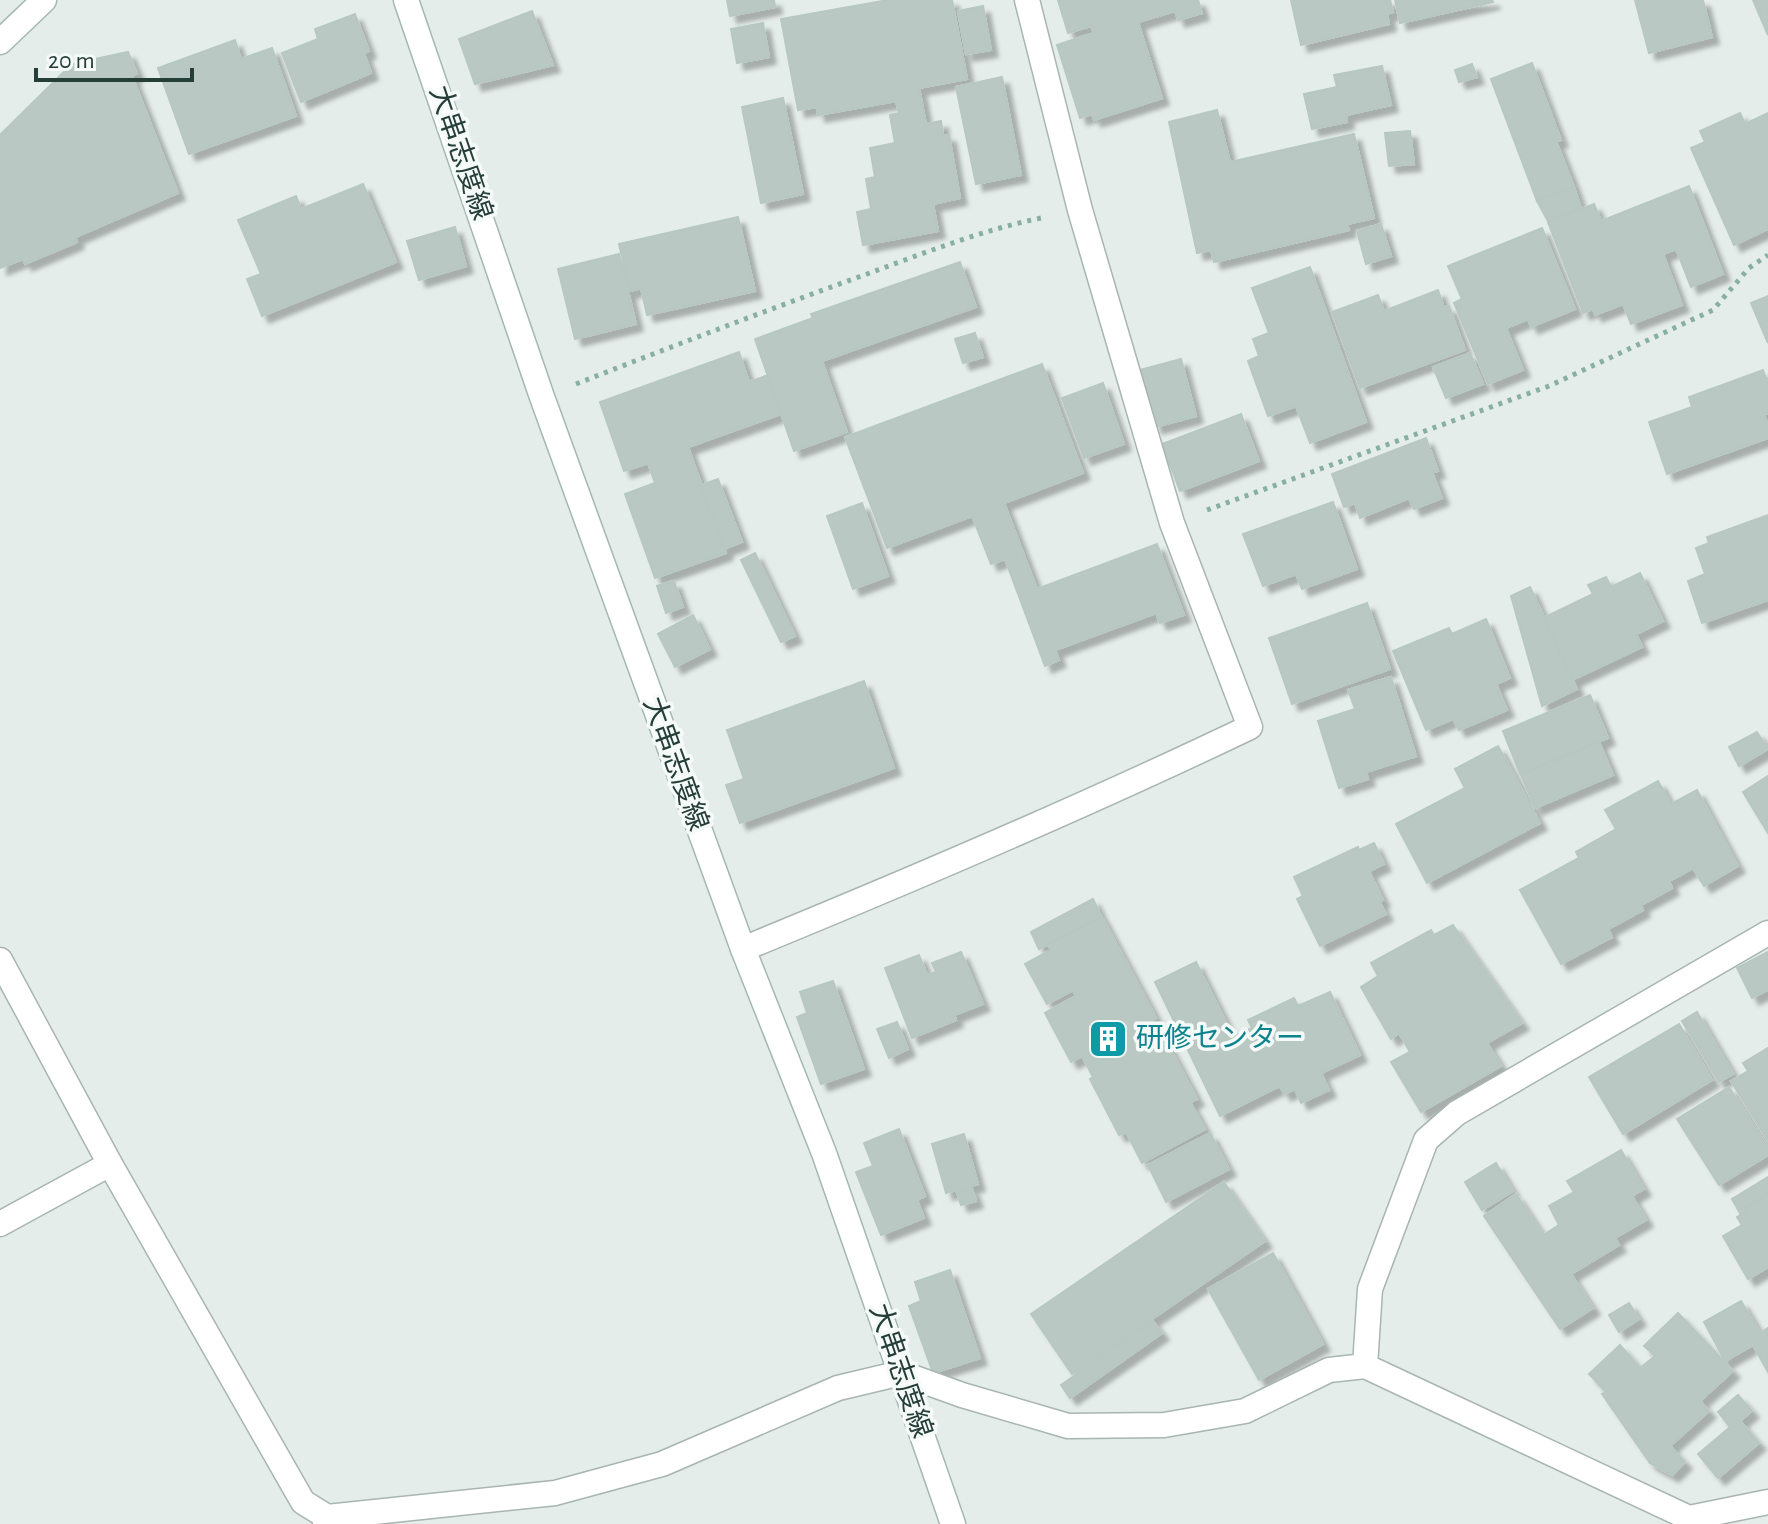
<svg xmlns="http://www.w3.org/2000/svg" width="1768" height="1524" viewBox="0 0 1768 1524" font-family="'Alegreya Sans','Noto Sans JP',sans-serif">
	<style>
		.building { fill: #bac8c3; stroke: #b7c7c1; stroke-width: 2; filter: url(#shadow) }
		.lines { fill: none; stroke-linecap: round; stroke-linejoin: round }
		.street-casing { stroke: #a8b5b1; stroke-width: 27 }
		.secondary-casing { stroke: #a4b8b2; stroke-width: 27 }
		.path { stroke: #87afa4; stroke-width: 5; stroke-dasharray: 4 6; stroke-linecap: butt }
		.street { stroke: #fff; stroke-width: 24 }
		.secondary { stroke: #fff; stroke-width: 24 }
		.labels { text-anchor: middle; dominant-baseline: central; stroke-width: 7; stroke-linejoin: round; paint-order: stroke }
		.street-label { font-size: 28px; fill: #253e38; stroke: #f5faf8 }
		.culture-label { font-size: 28px; fill: #0d838f; stroke: #f5faf8; text-anchor: start }
	</style>
	<defs>
		<filter id="shadow"><feDropShadow dx="7" dy="7" stdDeviation="2" flood-color="#0004"/></filter>
	</defs>
	<rect width="100%" height="100%" fill="#e5edea"/>
	<g class="building">
		<polygon points="727,0 774,0 775,7 730,16"/>
		<polygon points="888,0 952,0 967,79 919,88 926,124 941,121 943,136 949,135 960,198 933,204 938,231 863,245 857,212 871,209 866,179 875,177 870,148 895,143 890,115 899,113 896,101 818,115 817,107 798,110 781,19"/>
		<polygon points="1058,0 1198,0 1202,13 1178,20 1175,11 1138,22 1162,98 1094,120 1092,114 1080,118 1057,45 1094,33 1091,26 1068,33"/>
		<polygon points="1291,0 1390,0 1393,12 1387,14 1389,24 1301,45"/>
		<polygon points="1395,0 1492,0 1493,2 1400,23"/>
		<polygon points="1635,0 1703,0 1712,37 1649,53"/>
		<polygon points="1753,0 1768,0 1768,35"/>
		<polygon points="983,6 991,50 966,54 958,11"/>
		<polygon points="532,11 553,65 475,84 459,39"/>
		<polygon points="355,14 369,51 364,53 371,73 301,102 282,53 318,39 315,29"/>
		<polygon points="763,23 769,57 737,63 731,29"/>
		<polygon points="235,40 241,59 272,48 296,116 189,154 158,68"/>
		<polygon points="128,52 137,73 132,76 178,193 75,237 77,242 25,264 23,259 0,268 0,135 72,64"/>
		<polygon points="1532,63 1561,140 1556,141 1574,187 1537,201 1491,79"/>
		<polygon points="1472,64 1477,77 1459,82 1455,70"/>
		<polygon points="1382,66 1391,105 1346,115 1347,122 1312,129 1304,94 1337,87 1334,75"/>
		<polygon points="1002,77 1021,175 976,184 956,87"/>
		<polygon points="783,98 803,194 761,203 742,107"/>
		<polygon points="1217,110 1230,162 1354,134 1374,218 1347,224 1349,230 1214,262 1211,250 1197,253 1169,122"/>
		<polygon points="1740,113 1745,124 1768,113 1768,229 1734,245 1691,148 1705,142 1700,131"/>
		<polygon points="1410,131 1414,164 1389,166 1385,133"/>
		<polygon points="363,184 396,262 262,316 247,279 261,274 238,220 296,196 301,209"/>
		<polygon points="1689,186 1723,274 1691,287 1676,249 1663,254 1682,305 1631,324 1623,304 1595,315 1593,309 1583,313 1548,222 1594,204 1601,221"/>
		<polygon points="1574,187 1581,208 1548,221 1537,201"/>
		<polygon points="738,217 755,291 647,315 641,288 630,291 619,244"/>
		<polygon points="1381,224 1391,256 1366,264 1357,231"/>
		<polygon points="455,227 466,266 419,280 407,241"/>
		<polygon points="1542,228 1575,309 1531,327 1528,319 1506,328 1523,370 1488,384 1454,303 1462,299 1448,266"/>
		<polygon points="619,254 636,324 575,339 558,269"/>
		<polygon points="960,262 976,307 822,361 847,432 794,451 755,339 813,318 811,314"/>
		<polygon points="1310,267 1366,422 1310,443 1296,406 1268,416 1248,361 1259,356 1253,339 1269,333 1252,288"/>
		<polygon points="1438,290 1444,308 1449,306 1465,350 1360,388 1332,312 1378,295 1384,311"/>
		<polygon points="1768,296 1768,343 1751,303"/>
		<polygon points="975,333 983,357 963,363 955,339"/>
		<polygon points="739,352 749,382 768,375 781,414 688,447 726,553 655,578 625,494 655,483 648,463 624,471 600,402"/>
		<polygon points="1470,353 1483,384 1446,398 1433,367"/>
		<polygon points="1181,359 1196,416 1155,427 1140,370"/>
		<polygon points="1042,364 1083,473 1004,503 1037,589 1157,544 1184,615 1160,623 1156,613 1055,650 1059,660 1045,666 1005,559 991,564 972,516 887,548 845,437"/>
		<polygon points="1763,370 1768,385 1768,413 1764,415 1768,425 1768,438 1667,474 1649,422 1692,407 1689,397"/>
		<polygon points="1103,383 1124,444 1084,458 1062,398"/>
		<polygon points="1241,414 1259,461 1180,491 1162,444"/>
		<polygon points="1426,438 1438,471 1432,472 1442,498 1414,509 1409,498 1360,518 1355,503 1344,507 1332,474"/>
		<polygon points="718,479 742,542 724,549 701,485"/>
		<polygon points="1333,502 1357,569 1302,589 1296,574 1263,586 1243,534"/>
		<polygon points="862,503 888,576 853,589 827,516"/>
		<polygon points="1768,515 1768,600 1702,623 1688,581 1705,574 1696,548 1709,543 1707,537"/>
		<polygon points="755,553 795,636 781,642 741,560"/>
		<polygon points="1640,573 1663,621 1636,634 1642,647 1572,680 1543,618 1593,594 1588,585 1606,577 1611,587"/>
		<polygon points="674,581 683,607 666,613 657,586"/>
		<polygon points="1530,587 1577,689 1542,706 1511,596"/>
		<polygon points="1367,603 1390,669 1292,704 1269,638"/>
		<polygon points="693,615 710,649 675,667 658,634"/>
		<polygon points="1486,619 1510,678 1496,684 1507,710 1459,730 1453,719 1426,730 1393,651 1449,628 1452,634"/>
		<polygon points="1391,677 1416,756 1366,772 1368,779 1339,788 1318,721 1355,709 1348,690"/>
		<polygon points="864,681 894,768 740,823 726,785 744,779 727,730"/>
		<polygon points="1590,695 1608,738 1520,774 1503,731"/>
		<polygon points="1757,732 1768,749 1739,766 1729,747"/>
		<polygon points="1599,742 1613,775 1535,808 1521,775"/>
		<polygon points="1498,746 1540,823 1427,883 1396,824 1465,788 1455,769"/>
		<polygon points="1768,776 1768,833 1743,792"/>
		<polygon points="1658,781 1671,804 1697,790 1738,866 1704,886 1693,868 1669,881 1672,888 1641,905 1643,910 1608,929 1612,937 1561,964 1520,890 1579,858 1576,852 1616,829 1605,810"/>
		<polygon points="1374,843 1384,864 1369,871 1383,900 1379,901 1386,914 1320,946 1297,899 1303,896 1294,877 1358,847 1359,850"/>
		<polygon points="1093,899 1101,916 1039,949 1031,932"/>
		<polygon points="1102,917 1156,1018 1149,1022 1158,1040 1164,1037 1197,1099 1190,1102 1205,1129 1142,1163 1126,1132 1119,1135 1090,1079 1093,1077 1082,1056 1071,1062 1045,1013 1076,996 1073,990 1047,1004 1025,964 1051,950 1048,945"/>
		<polygon points="1453,925 1522,1023 1487,1043 1501,1066 1421,1112 1391,1062 1410,1052 1399,1033 1391,1039 1361,987 1378,976 1371,963 1431,930 1434,935"/>
		<polygon points="961,952 983,1004 954,1015 956,1020 912,1038 885,968 919,955 927,975 936,972 932,963"/>
		<polygon points="1768,952 1768,990 1752,998 1737,968"/>
		<polygon points="1196,962 1233,1037 1252,1028 1248,1020 1294,998 1298,1006 1330,992 1360,1055 1321,1073 1329,1090 1301,1103 1295,1089 1284,1094 1280,1086 1220,1116 1155,982"/>
		<polygon points="833,981 864,1069 821,1084 797,1017 807,1013 800,992"/>
		<polygon points="1697,1012 1733,1074 1719,1082 1682,1021"/>
		<polygon points="897,1022 908,1049 889,1058 877,1029"/>
		<polygon points="1679,1024 1712,1080 1623,1134 1589,1077"/>
		<polygon points="1768,1048 1768,1141 1731,1081 1748,1071 1743,1063"/>
		<polygon points="1729,1087 1768,1149 1768,1155 1719,1185 1677,1119"/>
		<polygon points="899,1129 925,1196 917,1200 924,1218 881,1235 856,1172 873,1166 864,1143"/>
		<polygon points="1210,1133 1229,1169 1166,1202 1148,1165"/>
		<polygon points="964,1134 978,1184 946,1193 932,1144"/>
		<polygon points="1621,1150 1644,1189 1632,1196 1646,1220 1615,1238 1619,1245 1571,1274 1593,1308 1560,1329 1484,1216 1516,1194 1543,1235 1559,1225 1549,1206 1574,1192 1567,1181"/>
		<polygon points="1496,1163 1513,1191 1482,1210 1465,1182"/>
		<polygon points="1768,1177 1768,1194 1744,1209 1746,1212 1741,1215 1732,1199"/>
		<polygon points="1224,1182 1265,1241 1072,1374 1031,1314"/>
		<polygon points="972,1189 976,1201 961,1205 957,1193"/>
		<polygon points="1768,1194 1768,1267 1748,1279 1723,1236 1742,1225 1737,1217 1746,1212 1744,1208"/>
		<polygon points="1273,1253 1323,1344 1259,1380 1208,1289"/>
		<polygon points="950,1270 980,1358 933,1373 909,1306 921,1301 915,1282"/>
		<polygon points="1741,1301 1760,1333 1768,1328 1768,1372 1753,1345 1725,1361 1704,1322"/>
		<polygon points="1629,1303 1639,1319 1619,1332 1609,1315"/>
		<polygon points="1678,1313 1733,1371 1700,1401 1709,1411 1670,1446 1685,1462 1672,1475 1650,1463 1602,1394 1606,1392 1589,1374 1620,1345 1640,1368 1655,1356 1644,1346"/>
		<polygon points="1153,1321 1162,1333 1070,1398 1061,1385"/>
		<polygon points="1738,1395 1752,1411 1740,1421 1759,1443 1718,1478 1698,1454 1730,1427 1718,1412"/>
	</g>
	<g class="lines">
		<g class="street-casing">
			<g id="street">
				<path d="M743,949c171,-70 340,-142 507,-222l-78,-204 -92,-313 -53,-210"/>
				<polyline points="0,960 110,1164 303,1502 327,1517"/>
				<polyline points="0,1224 110,1164"/>
				<polyline points="1365,1366 1370,1289 1426,1140 1457,1113 1768,933"/>
				<polyline points="325,1524 327,1517 555,1493 662,1464 838,1388 901,1373 962,1395 1068,1426 1164,1425 1245,1411 1329,1370 1365,1366 1689,1518 1768,1502"/>
			</g>
		</g>
		<g class="secondary-casing">
			<g id="secondary">
				<polyline points="406,0 542,397 743,949 824,1153 953,1524"/>
				<polyline points="0,42 44,0"/>
			</g>
		</g>
		<g class="path">
			<path d="M576,384c97,-38 194,-75 291,-110 57,-21 115,-44 174,-56"/>
			<polyline points="1207,510 1549,386 1713,310 1749,268 1768,255"/>
		</g>
		<use href="#street" class="street"/>
		<use href="#secondary" class="secondary"/>
	</g>
	<defs>
		<g id="building-square" transform="scale(2)"><rect x="-9" y="-9" width="18" height="18" rx="4" fill="#0f9aa8" stroke="#f5faf8"/><path d="M-4-6H4V6H1V3H-1V6H-4ZM-2.5-4.3h1.7v1.8h-1.7ZM.8-4.3h1.7v1.8H.8ZM-2.5-1h1.7V.8h-1.7ZM.8-1h1.7V.8H.8Z" fill="#fff"/></g>
	</defs>
	<g fill-rule="evenodd">
		<use href="#building-square" x="1108" y="1039"/>
	</g>
	<g class="labels">
		<g class="street-label">
			<text transform="translate(460 153) rotate(71)">大串志度線</text>
			<text transform="translate(675 764) rotate(70)">大串志度線</text>
			<text transform="translate(900 1371) rotate(71)">大串志度線</text>
		</g>
		<g class="culture-label">
			<text x="1136" y="1039">研修センター</text>
		</g>
	</g>
	<path d="M36 68v12h156v-12" fill="none" stroke="#253e38" stroke-width="4"/>
	<text x="48" y="68" font-size="24" fill="#253e38" stroke="#f5faf8" stroke-width="6" paint-order="stroke">20 m</text>
</svg>
